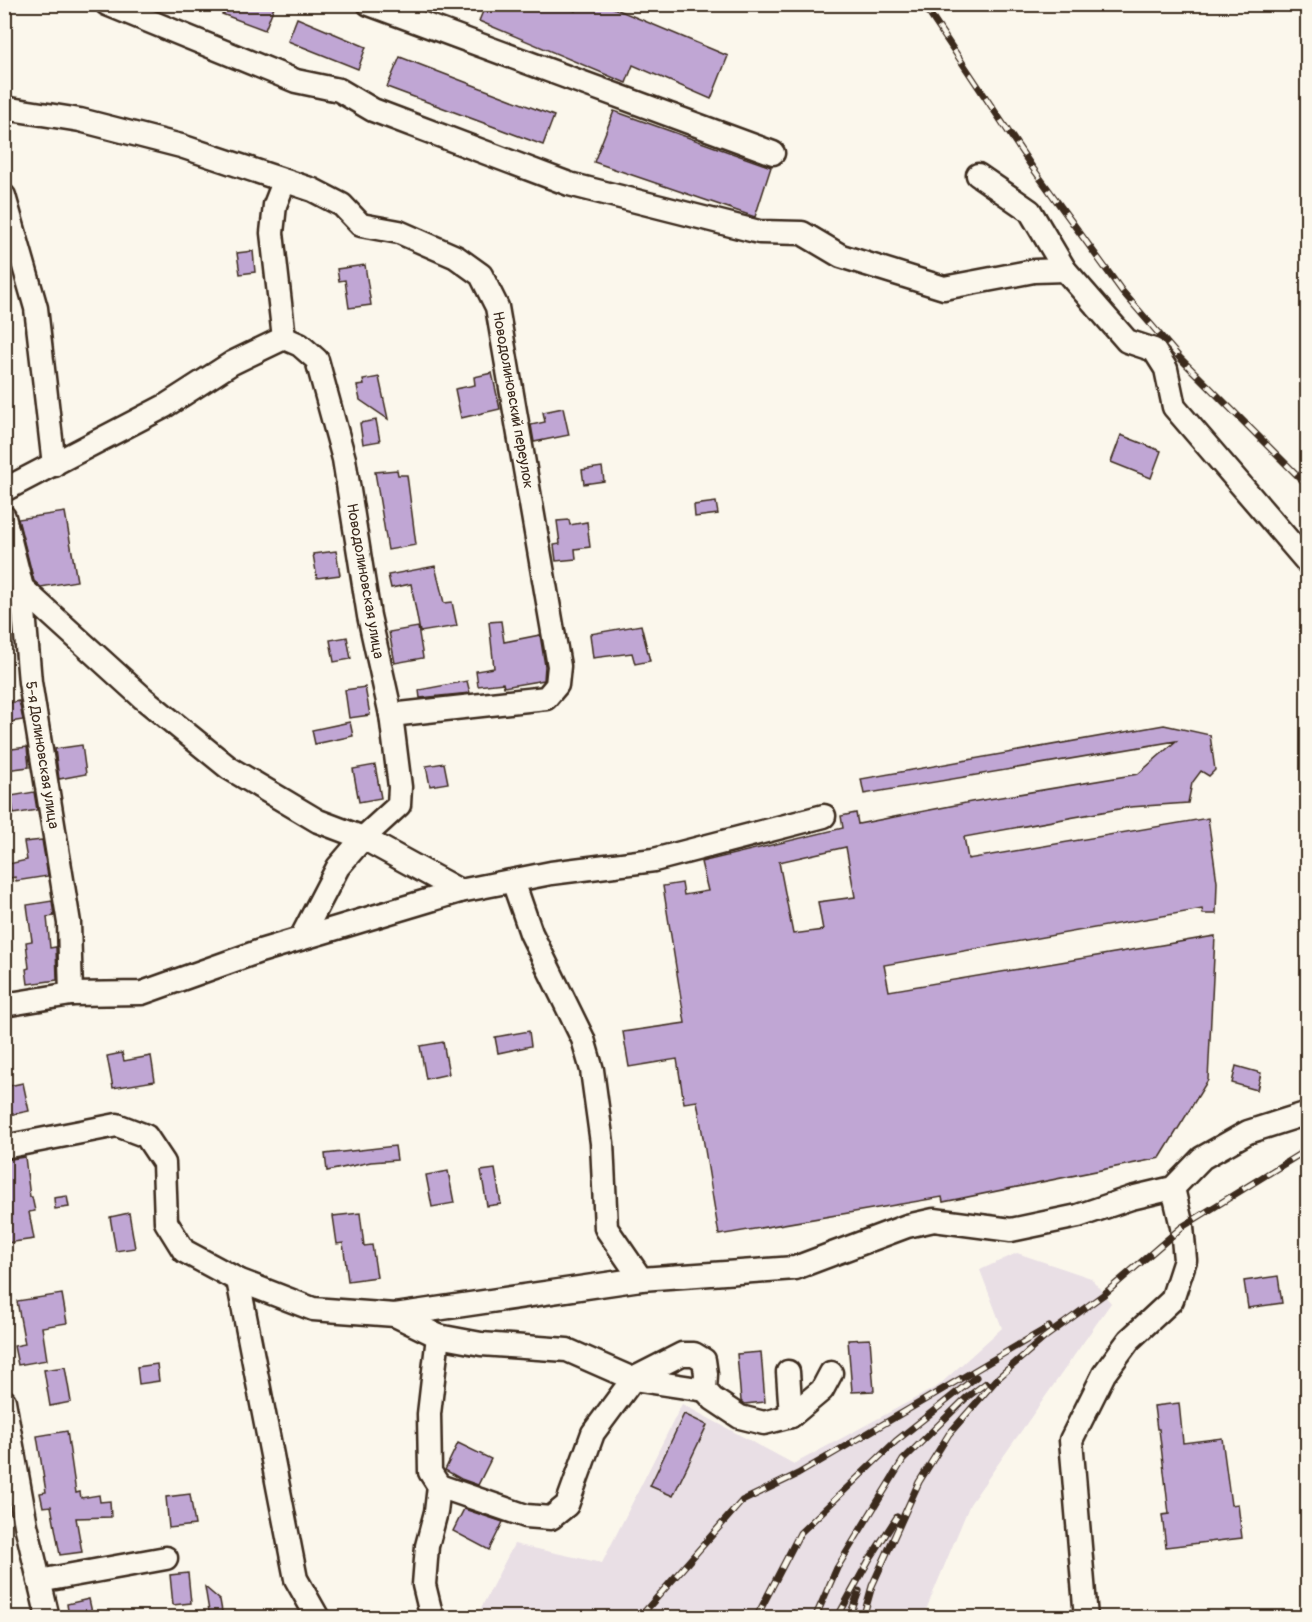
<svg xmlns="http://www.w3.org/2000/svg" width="1312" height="1622" viewBox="0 0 1312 1622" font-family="Pangolin,sans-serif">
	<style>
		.built { fill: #e9dfe5 }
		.building { fill: #c0a6d4; stroke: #3b2a1e; stroke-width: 1.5; fill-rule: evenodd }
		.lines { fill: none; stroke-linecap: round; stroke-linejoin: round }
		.minor-casing { stroke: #3b2a1e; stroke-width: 27 }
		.minor { stroke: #fbf7ec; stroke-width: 22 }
		.rail-casing { stroke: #3b2a1e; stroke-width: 7 }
		.rail { stroke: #fbf7ec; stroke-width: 4.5; stroke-dasharray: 14; stroke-linecap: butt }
		.labels { text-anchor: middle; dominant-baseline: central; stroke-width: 4.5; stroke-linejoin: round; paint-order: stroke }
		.street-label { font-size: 15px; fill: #3b2a1e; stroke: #fbf7ec }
	</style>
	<rect width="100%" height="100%" fill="#fbf7ec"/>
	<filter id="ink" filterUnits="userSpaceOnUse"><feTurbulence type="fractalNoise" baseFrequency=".0167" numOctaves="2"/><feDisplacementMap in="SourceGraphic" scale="12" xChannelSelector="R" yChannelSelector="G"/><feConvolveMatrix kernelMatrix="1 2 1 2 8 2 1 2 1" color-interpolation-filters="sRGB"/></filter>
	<g filter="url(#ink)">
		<polygon class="built" points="1017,1253 1091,1278 1111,1303 970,1504 923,1617 476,1618 514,1544 602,1563 682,1404 794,1464 938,1386 1002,1328 980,1270"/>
		<g class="building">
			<polygon points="226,4 275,4 265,30 222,14"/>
			<polygon points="486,4 561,4 575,11 578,4 604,4 728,56 711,99 633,65 626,83 479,21"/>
			<polygon points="297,18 366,47 358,69 288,41"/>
			<polygon points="400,57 554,116 543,145 387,87"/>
			<polygon points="614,111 771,167 755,217 594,162"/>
			<polygon points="253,251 255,272 240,274 237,253"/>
			<polygon points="365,265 371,305 349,308 345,280 339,281 337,269"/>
			<polygon points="492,373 500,409 461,418 455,389 475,385 474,377"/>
			<polygon points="379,377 380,382 388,419 360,400 357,386 364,385 363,380"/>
			<polygon points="563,408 569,435 534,442 531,425 545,422 543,412"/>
			<polygon points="376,420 380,441 363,444 360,423"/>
			<polygon points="1121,435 1161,451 1151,478 1111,462"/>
			<polygon points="602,467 604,481 584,484 582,470"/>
			<polygon points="397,470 398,475 407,475 416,545 388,550 375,472"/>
			<polygon points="716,502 718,514 695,517 694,505"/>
			<polygon points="65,512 77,581 41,587 34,581 18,519"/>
			<polygon points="569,520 570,525 587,522 590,547 575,549 576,559 556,561 554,545 560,544 557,521"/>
			<polygon points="336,551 340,575 317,578 313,554"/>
			<polygon points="435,566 444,603 452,602 457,626 420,632 411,584 391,588 388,575"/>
			<polygon points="501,621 504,642 540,635 545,666 544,680 504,687 503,683 478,686 476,671 494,668 489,622"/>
			<polygon points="641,625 650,661 635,664 632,653 593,658 590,634"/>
			<polygon points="418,627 423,658 395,663 389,632"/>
			<polygon points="347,637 351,659 334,662 330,640"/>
			<polygon points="467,681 470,693 420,698 419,690"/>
			<polygon points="365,687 370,715 349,718 345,690"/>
			<polygon points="19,701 23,720 4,723 4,704"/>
			<polygon points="350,722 353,736 315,744 312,730"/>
			<path d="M1164,725l46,10 5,35 -6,6 -8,-5 -9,12 -4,20 -58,4 -166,30 4,22 240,-41 9,64 -1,32h-13l-1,-5 -318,56 5,26 326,-55 -7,144 -48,78 -217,44 -1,-5 -223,38 -22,-134 -13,2 -7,-44 -48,8 -6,-35 62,-9 -22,-137 19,-3 2,12 24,-4 -7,-29 142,-34 -2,-12 15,-3 2,11 113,-22 167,-28 38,-33 -312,53 -3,-15zM846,847l9,50 -37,5 5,28 -30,4 -14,-72z"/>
			<polygon points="82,745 86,774 59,779 55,749"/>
			<polygon points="27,747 29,767 6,770 4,750"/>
			<polygon points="444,763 448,783 430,786 426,766"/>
			<polygon points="375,765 381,798 359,802 353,769"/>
			<polygon points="34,792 37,810 14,814 11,796"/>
			<polygon points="42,840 48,876 16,881 15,877 4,879 4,865 27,860 24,842"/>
			<polygon points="52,901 54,916 47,917 50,948 56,947 57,980 28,984 26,969 29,968 26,942 32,941 27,905"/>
			<polygon points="529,1031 531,1046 498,1053 495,1037"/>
			<polygon points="443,1042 449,1074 426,1079 420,1046"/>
			<polygon points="122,1053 124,1061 151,1056 155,1081 113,1088 107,1056"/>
			<polygon points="1236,1066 1261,1073 1257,1090 1232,1083"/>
			<polygon points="23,1083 29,1111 4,1116 4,1087"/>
			<polygon points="395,1146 397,1160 371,1162 327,1171 325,1154"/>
			<polygon points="25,1157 30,1197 32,1197 35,1211 29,1212 34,1239 7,1243 4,1228 4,1160"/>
			<polygon points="495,1169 501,1204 487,1206 481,1171"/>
			<polygon points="448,1171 454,1203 432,1207 426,1175"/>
			<polygon points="67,1196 69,1207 55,1209 54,1198"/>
			<polygon points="129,1213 135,1248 116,1251 110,1217"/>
			<polygon points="360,1213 364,1246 372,1245 377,1277 348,1281 343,1243 337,1244 333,1216"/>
			<polygon points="1278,1276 1282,1303 1248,1308 1244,1281"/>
			<polygon points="62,1294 67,1323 42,1327 47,1360 18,1365 14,1346 25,1344 17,1301"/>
			<polygon points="870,1339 874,1391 852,1392 848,1340"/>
			<polygon points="761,1352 765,1402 744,1404 741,1401 737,1354"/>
			<polygon points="157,1364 159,1381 139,1384 137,1367"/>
			<polygon points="65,1367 71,1402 50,1406 44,1370"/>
			<polygon points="1179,1403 1183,1443 1222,1438 1231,1505 1238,1504 1242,1538 1166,1547 1162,1515 1169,1514 1159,1429 1157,1429 1154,1406"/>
			<polygon points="684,1414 707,1425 673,1496 650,1486"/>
			<polygon points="67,1431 76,1493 80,1492 81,1498 99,1495 100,1502 110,1501 111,1517 76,1518 82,1552 60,1555 51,1506 43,1507 40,1493 46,1492 37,1436"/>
			<polygon points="458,1443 491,1459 478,1485 461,1479 445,1470"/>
			<polygon points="190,1494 195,1525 169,1528 166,1497"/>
			<polygon points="464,1509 503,1522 489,1550 453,1531"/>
			<polygon points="188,1573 191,1603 173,1605 170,1575"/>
			<polygon points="205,1587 220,1600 223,1617 210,1617"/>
			<polygon points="89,1599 93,1617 69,1617 67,1604"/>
		</g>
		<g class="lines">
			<g class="minor-casing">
				<g id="minor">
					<polyline points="107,4 296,81 339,90 373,110 569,184 759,232 802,233 841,256 944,288 1034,271 1065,270"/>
					<polyline points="369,4 773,153"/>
					<polyline points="4,108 80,120 181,146 313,190 342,205 361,225 399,232 456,257 481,275 497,307 559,666 557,685 546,698 391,715"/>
					<polyline points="978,175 1030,211 1065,270 1127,341 1154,350 1166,369 1174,407 1308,563"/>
					<polyline points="284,182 275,205 272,233 284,338"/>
					<polyline points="4,196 36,308 54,465"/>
					<polyline points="4,490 165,406 232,363 284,338 300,345 317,360 344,459 369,616 391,715 400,787 399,805 363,838 338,867 301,938"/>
					<polyline points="4,517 22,588 30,682 69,923 71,994"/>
					<polyline points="22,588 143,698 229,768 318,821 363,838 460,891"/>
					<polyline points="513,881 531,933 583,1039 592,1070 602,1143 606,1228 641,1279"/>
					<polyline points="4,1005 71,994 142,993 260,951 460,891 551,873 654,860 824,816"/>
					<polyline points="4,1147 117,1125 146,1136 164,1163 166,1222 184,1251 238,1280 296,1579 318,1618"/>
					<polyline points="238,1280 313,1309 395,1315 641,1279 795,1268 907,1226 934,1220 1011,1230 1078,1216 1131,1198 1173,1188 1202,1158 1248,1132 1308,1113"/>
					<polyline points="395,1315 438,1336 481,1344 567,1350 633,1379 705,1390"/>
					<polyline points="788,1372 791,1416"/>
					<polyline points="4,1401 26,1525 48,1618"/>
					<polyline points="439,1486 526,1516 551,1518 567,1505 593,1433 633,1379 682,1354 694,1354 704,1360 706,1374 705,1390 713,1399 740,1417 764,1423 791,1416 822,1390 831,1373"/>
					<polyline points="39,1581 166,1558"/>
					<polyline points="432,1618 424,1585 427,1546 436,1512 439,1486 430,1472 429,1414 438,1336"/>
					<polyline points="1086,1618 1071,1440 1104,1374 1129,1340 1172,1300 1185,1260 1182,1227 1173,1188"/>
				</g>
			</g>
			<use href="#minor" class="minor"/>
			<g class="rail-casing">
				<g id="rail">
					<polyline points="923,4 1032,167 1122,291 1179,357 1308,486"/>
					<polyline points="639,1618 742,1501 798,1474 1049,1327"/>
					<polyline points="756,1618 800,1533 896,1441 976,1377"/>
					<polyline points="815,1618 837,1568 903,1460 966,1398 986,1383"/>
					<polyline points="837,1618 869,1560 897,1517"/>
					<polyline points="849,1618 859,1591"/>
					<polyline points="863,1618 872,1586 919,1482 949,1434 998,1378 1045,1337 1103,1295 1182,1227 1308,1149"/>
				</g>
			</g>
			<use href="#rail" class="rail"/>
		</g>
	</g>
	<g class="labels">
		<g class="street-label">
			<text transform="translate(513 400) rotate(80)">Новодолиновский переулок</text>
			<text transform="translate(365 581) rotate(80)">Новодолиновская улица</text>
			<text transform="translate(42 755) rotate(81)">5-я Долиновская улица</text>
		</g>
	</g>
	<rect width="1312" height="1622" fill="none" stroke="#fbf7ec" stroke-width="24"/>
	<rect x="12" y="12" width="1288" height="1598" fill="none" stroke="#3b2a1e" stroke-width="2" filter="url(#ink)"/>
</svg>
